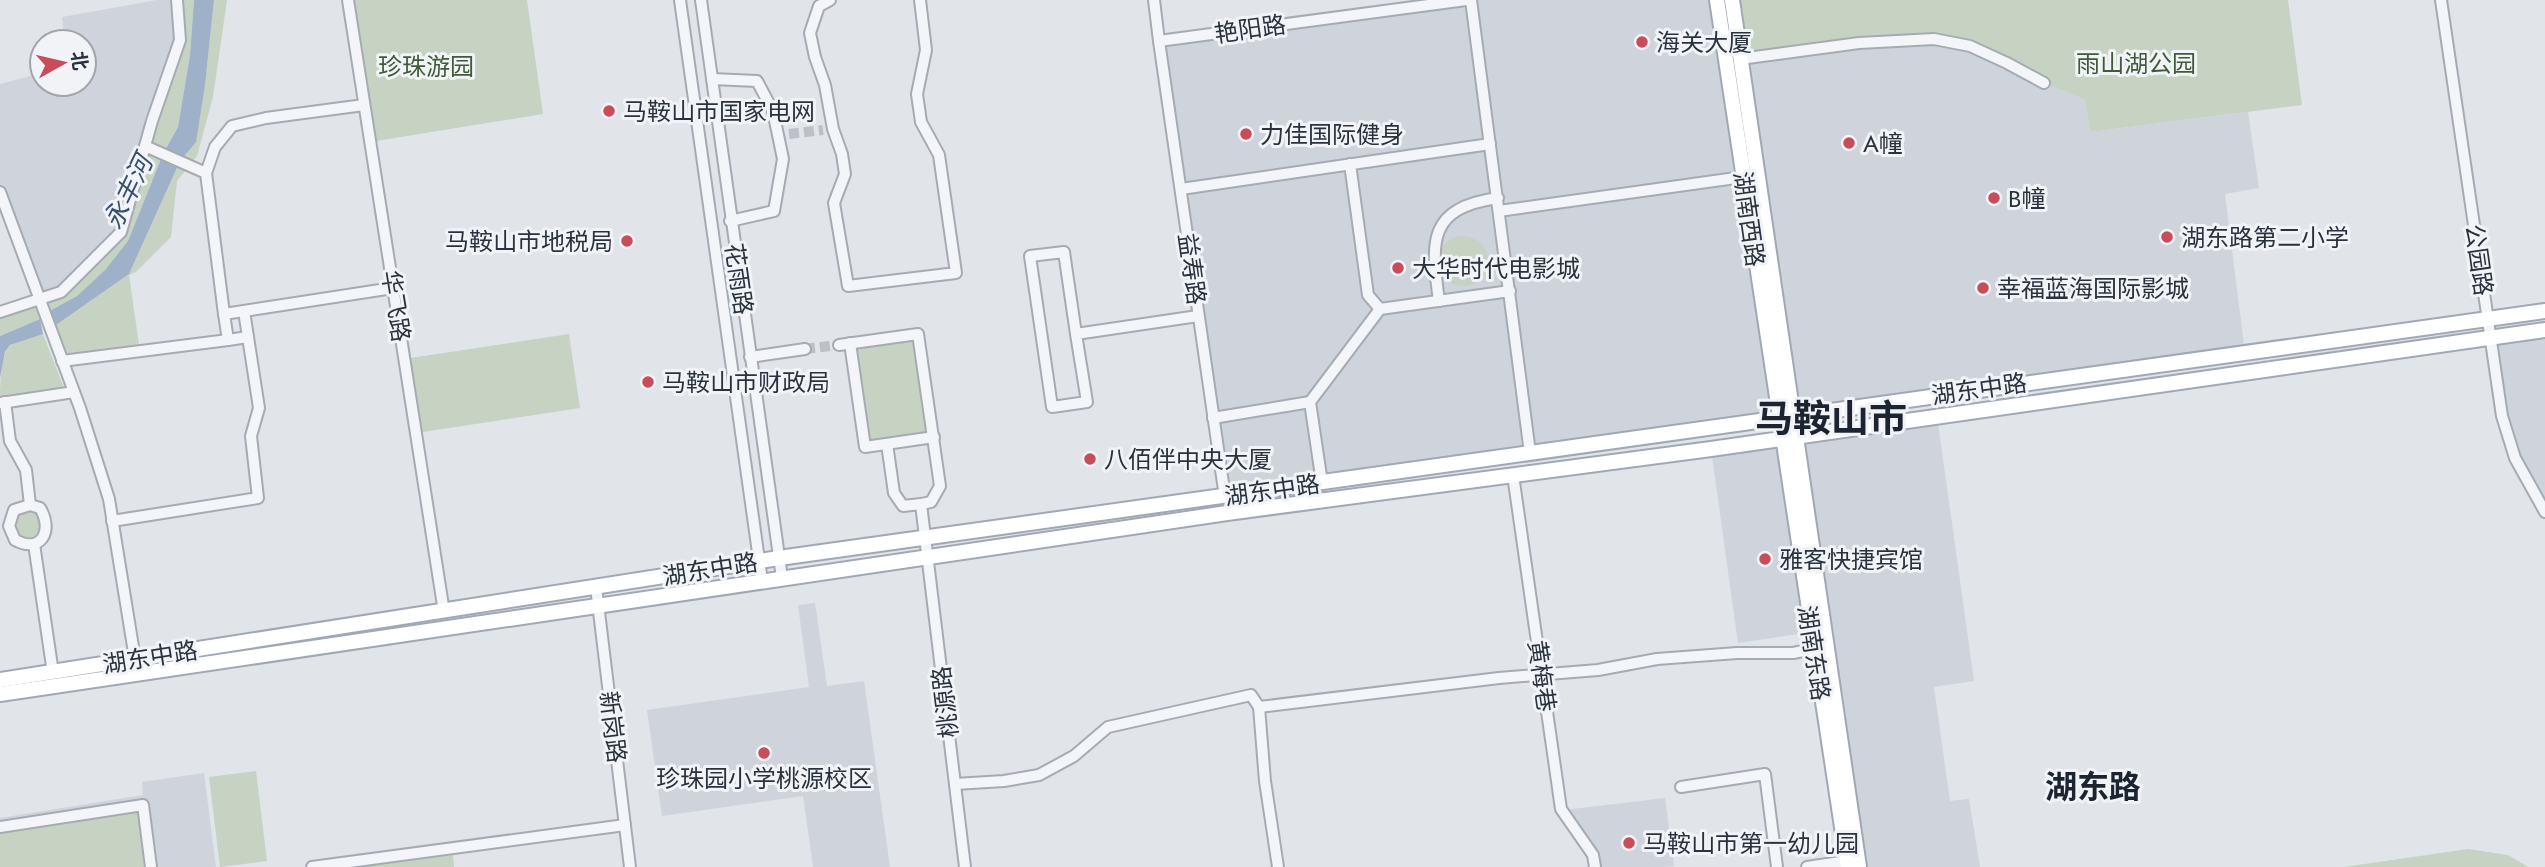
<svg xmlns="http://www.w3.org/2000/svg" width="2545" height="867" viewBox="0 0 2545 867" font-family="Jost,'Noto Sans SC',sans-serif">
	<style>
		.built { fill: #cfd3db }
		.green { fill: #c6d3c3 }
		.water { fill: #9eb1c8 }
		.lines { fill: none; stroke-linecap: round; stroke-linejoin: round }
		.minor-tunnel { stroke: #bcc0c7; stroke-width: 10; stroke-dasharray: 10 5; stroke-linecap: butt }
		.minor-casing { stroke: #a6abb3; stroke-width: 14 }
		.major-casing { stroke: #a1a8b5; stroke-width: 18 }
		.minor { stroke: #f4f5f8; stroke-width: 10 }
		.major { stroke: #fff; stroke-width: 14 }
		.poi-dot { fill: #c94c5b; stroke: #f1f3f7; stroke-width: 2.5 }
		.labels { text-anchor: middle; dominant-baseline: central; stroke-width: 6; stroke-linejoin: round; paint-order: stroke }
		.street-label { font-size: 24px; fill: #2a3240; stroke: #f1f3f7 }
		.poi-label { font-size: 24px; fill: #2a3240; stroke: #f1f3f7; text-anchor: start }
		.park-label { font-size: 24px; fill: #3e5c38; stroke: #f1f3f7 }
		.water-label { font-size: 26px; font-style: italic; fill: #364f73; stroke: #f1f3f7 }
		.district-label { font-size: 32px; font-weight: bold; fill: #1c2331; stroke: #f1f3f7 }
		.town-label { font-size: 38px; font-weight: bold; fill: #1c2331; stroke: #f1f3f7 }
	</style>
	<rect width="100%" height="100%" fill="#e1e4e9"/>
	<g class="built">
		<polygon points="157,0 177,0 180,40 121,232 61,292 39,299 0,192 0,84 42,73 42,84 84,84 84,42 65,42 62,17"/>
		<polygon points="1465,0 1717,0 1779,418 1225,497 1159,41"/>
		<polygon points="1934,39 2007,63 2044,83 2085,100 2090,132 2248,112 2259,188 2225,194 2245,353 1791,412 1740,59"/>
		<polygon points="2545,330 2545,513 2515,458 2490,338"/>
		<polygon points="1937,416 1974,681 1934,687 1950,801 1969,799 1980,867 1859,867 1795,437"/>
		<polygon points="1782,438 1811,632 1738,643 1711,449"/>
		<polygon points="815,603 827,686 864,681 890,867 813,867 803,796 662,816 647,710 809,687 798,605"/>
		<polygon points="204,773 216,867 0,867 0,818 143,795 142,782"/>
		<polygon points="1665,798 1674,866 1665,867 1597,867 1564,810"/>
	</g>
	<g class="green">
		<polygon points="177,0 194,0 190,55 178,127 163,154 128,241 105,270 77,296 40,319 0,336 0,312 61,292 121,231 180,40"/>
		<polygon points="214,0 227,0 213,97 197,156 177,181 171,237 136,272 129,275 139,345 66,355 56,325 129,274 180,161 205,85"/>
		<polygon points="348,0 527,0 543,114 370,142"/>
		<polygon points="1732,0 2288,0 2302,105 2090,132 2085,100 2044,83 2007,63 1934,39 1740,59"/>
		<circle cx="1463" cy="261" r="25"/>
		<path d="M43,334l21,54 -64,10c0,-11 1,-47 11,-53 8,-6 23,-8 32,-11z"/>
		<polygon points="569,334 580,408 416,433 404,359"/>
		<polygon points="915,341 928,432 870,442 857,349"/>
		<polygon points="29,508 39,511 44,529 32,541 24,541 13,529 16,512"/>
		<polygon points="256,771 267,861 220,867 209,777"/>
		<polygon points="137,810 145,867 0,867 0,831"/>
		<polygon points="2468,849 2508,855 2528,867 2344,867"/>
		<polygon points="453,855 454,867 360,867"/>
	</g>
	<g class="water">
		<polygon points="194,0 214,0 205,85 196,142 180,161 129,274 56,325 50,311 77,296 105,270 128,241 163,154 178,127 190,55"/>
		<polygon points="40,319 43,334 10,345 5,352 0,378 0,336"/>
	</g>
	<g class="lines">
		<g class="minor-tunnel">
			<polyline points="789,134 823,130"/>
			<polyline points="805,349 839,345"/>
		</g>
		<g class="minor-casing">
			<g id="minor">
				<polyline points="348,0 444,612"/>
				<polyline points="680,0 762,581"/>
				<polyline points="701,0 782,578"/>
				<polyline points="830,0 819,6 810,33 815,57 825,85 833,129 842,154 845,174 834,203 848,286 956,273 939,155 921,122 917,94 926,50 920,0"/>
				<polyline points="1154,0 1159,41 1466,0"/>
				<polyline points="1471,0 1530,453"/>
				<polyline points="2441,0 2502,416 2515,458 2545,512"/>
				<polyline points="1159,41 1225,497"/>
				<polyline points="1740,59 1859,43 1934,39 1970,46 2007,63 2044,83"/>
				<polyline points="712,79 757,81 773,111 783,159 774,211 730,221"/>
				<polyline points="145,146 206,173 224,314 393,288"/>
				<polyline points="1350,164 1368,295 1380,309"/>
				<polyline points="206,173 215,147 232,126 266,118 364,105"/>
				<polyline points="1181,189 1490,144"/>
				<polyline points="0,192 80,408 109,499 136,665"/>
				<polyline points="1499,211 1743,177"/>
				<path d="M1439,301c-8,-59 -12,-93 59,-103"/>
				<polyline points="244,311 248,337"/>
				<polyline points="0,312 61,292 121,232 152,121 180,40 177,0"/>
				<polyline points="1076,334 1087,402 1052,407 1030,256 1064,252 1076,334 1198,316"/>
				<polyline points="850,343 865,447 934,437"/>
				<polyline points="839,345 918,334 940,486 931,502 921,504 965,867"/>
				<polyline points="750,357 805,349"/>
				<polyline points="62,361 228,340 224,314"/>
				<path d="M5,402l5,39 16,29 4,35 -16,5 -5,16 6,14c26,14 39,-9 25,-32l-10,-3"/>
				<polyline points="1,403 74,392"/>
				<polyline points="1213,418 1310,402"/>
				<polyline points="887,444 894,493 903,506 921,504"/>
				<polyline points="1513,475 1561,809 1593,855 1595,867"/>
				<polyline points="1322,483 1310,402 1380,309 1510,291"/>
				<polyline points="112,521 258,498 251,436 259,408 248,337 228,340"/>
				<polyline points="34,544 53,673"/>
				<polyline points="596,587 630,867"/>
				<polyline points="955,784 1004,781 1039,775 1074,756 1108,727 1251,695 1259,707"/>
				<polyline points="1681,787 1765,774 1777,867"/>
				<polyline points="0,827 143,805 151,867"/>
				<polyline points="312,867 625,825"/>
				<polyline points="1278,867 1265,781 1259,707 1499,678 1598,670 1657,659 1737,653 1793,653 1814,649"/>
				<polyline points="1807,867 1847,861"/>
			</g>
		</g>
		<g class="major-casing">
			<g id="major">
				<polyline points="1717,0 1848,867"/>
				<polyline points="1732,0 1859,867"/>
				<polyline points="0,680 779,558 2545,311"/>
				<polyline points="0,694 1227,513 1711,449 2545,330"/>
			</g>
		</g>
		<use href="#minor" class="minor"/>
		<use href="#major" class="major"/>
	</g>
	<g class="poi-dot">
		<circle cx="1642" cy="42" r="7"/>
		<circle cx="609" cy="111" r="7"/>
		<circle cx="1246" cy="134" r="7"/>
		<circle cx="1849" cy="143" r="7"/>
		<circle cx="1994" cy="198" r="7"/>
		<circle cx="2167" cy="237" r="7"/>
		<circle cx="627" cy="241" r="7"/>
		<circle cx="1398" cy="268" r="7"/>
		<circle cx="1983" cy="288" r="7"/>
		<circle cx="648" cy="382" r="7"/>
		<circle cx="1090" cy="459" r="7"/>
		<circle cx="1765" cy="559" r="7"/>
		<circle cx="764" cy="753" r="7"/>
		<circle cx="1629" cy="843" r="7"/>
	</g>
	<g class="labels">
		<g class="street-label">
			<text transform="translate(1250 29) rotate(-8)">艳阳路</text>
			<text transform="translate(1749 219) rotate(82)">湖南西路</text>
			<text transform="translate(2479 260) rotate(82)">公园路</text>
			<text transform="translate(1192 269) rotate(82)">益寿路</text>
			<text transform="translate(739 279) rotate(82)">花雨路</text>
			<text transform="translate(396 306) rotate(81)">华飞路</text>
			<text transform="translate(1979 389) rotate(-8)">湖东中路</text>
			<text transform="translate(1272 490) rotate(-8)">湖东中路</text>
			<text transform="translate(710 569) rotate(-9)">湖东中路</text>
			<text transform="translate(1814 653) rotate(81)">湖南东路</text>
			<text transform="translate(150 657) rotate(-9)">湖东中路</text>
			<text transform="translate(1542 676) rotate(82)">黄梅巷</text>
			<text transform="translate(945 702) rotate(-97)">桃源路</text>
			<text transform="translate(613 727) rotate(83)">新岗路</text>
		</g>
		<g class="poi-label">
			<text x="1656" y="42">海关大厦</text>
			<text x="623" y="111">马鞍山市国家电网</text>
			<text x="1260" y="134">力佳国际健身</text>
			<text x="1863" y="143">A幢</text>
			<text x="2008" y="198">B幢</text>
			<text x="2181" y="237">湖东路第二小学</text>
			<text x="613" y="241" text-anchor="end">马鞍山市地税局</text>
			<text x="1412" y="268">大华时代电影城</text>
			<text x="1997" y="288">幸福蓝海国际影城</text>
			<text x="662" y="382">马鞍山市财政局</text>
			<text x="1104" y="459">八佰伴中央大厦</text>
			<text x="1779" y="559">雅客快捷宾馆</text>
			<text x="764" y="778" text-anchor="middle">珍珠园小学桃源校区</text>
			<text x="1643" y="843">马鞍山市第一幼儿园</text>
		</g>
		<g class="park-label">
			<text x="2136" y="63">雨山湖公园</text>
			<text x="426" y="66">珍珠游园</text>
		</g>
		<g class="water-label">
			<text transform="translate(128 192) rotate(-64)">永丰河</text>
		</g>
		<g class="district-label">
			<text x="2093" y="787">湖东路</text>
		</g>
		<g class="town-label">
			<text x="1831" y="418">马鞍山市</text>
		</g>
	</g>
	<g transform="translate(63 63) rotate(82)"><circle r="33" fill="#f1f3f7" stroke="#a1a6ae" stroke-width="2"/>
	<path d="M0-5L12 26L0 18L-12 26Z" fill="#c94c5b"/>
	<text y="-10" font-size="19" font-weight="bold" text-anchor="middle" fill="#2a3240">北</text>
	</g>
</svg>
